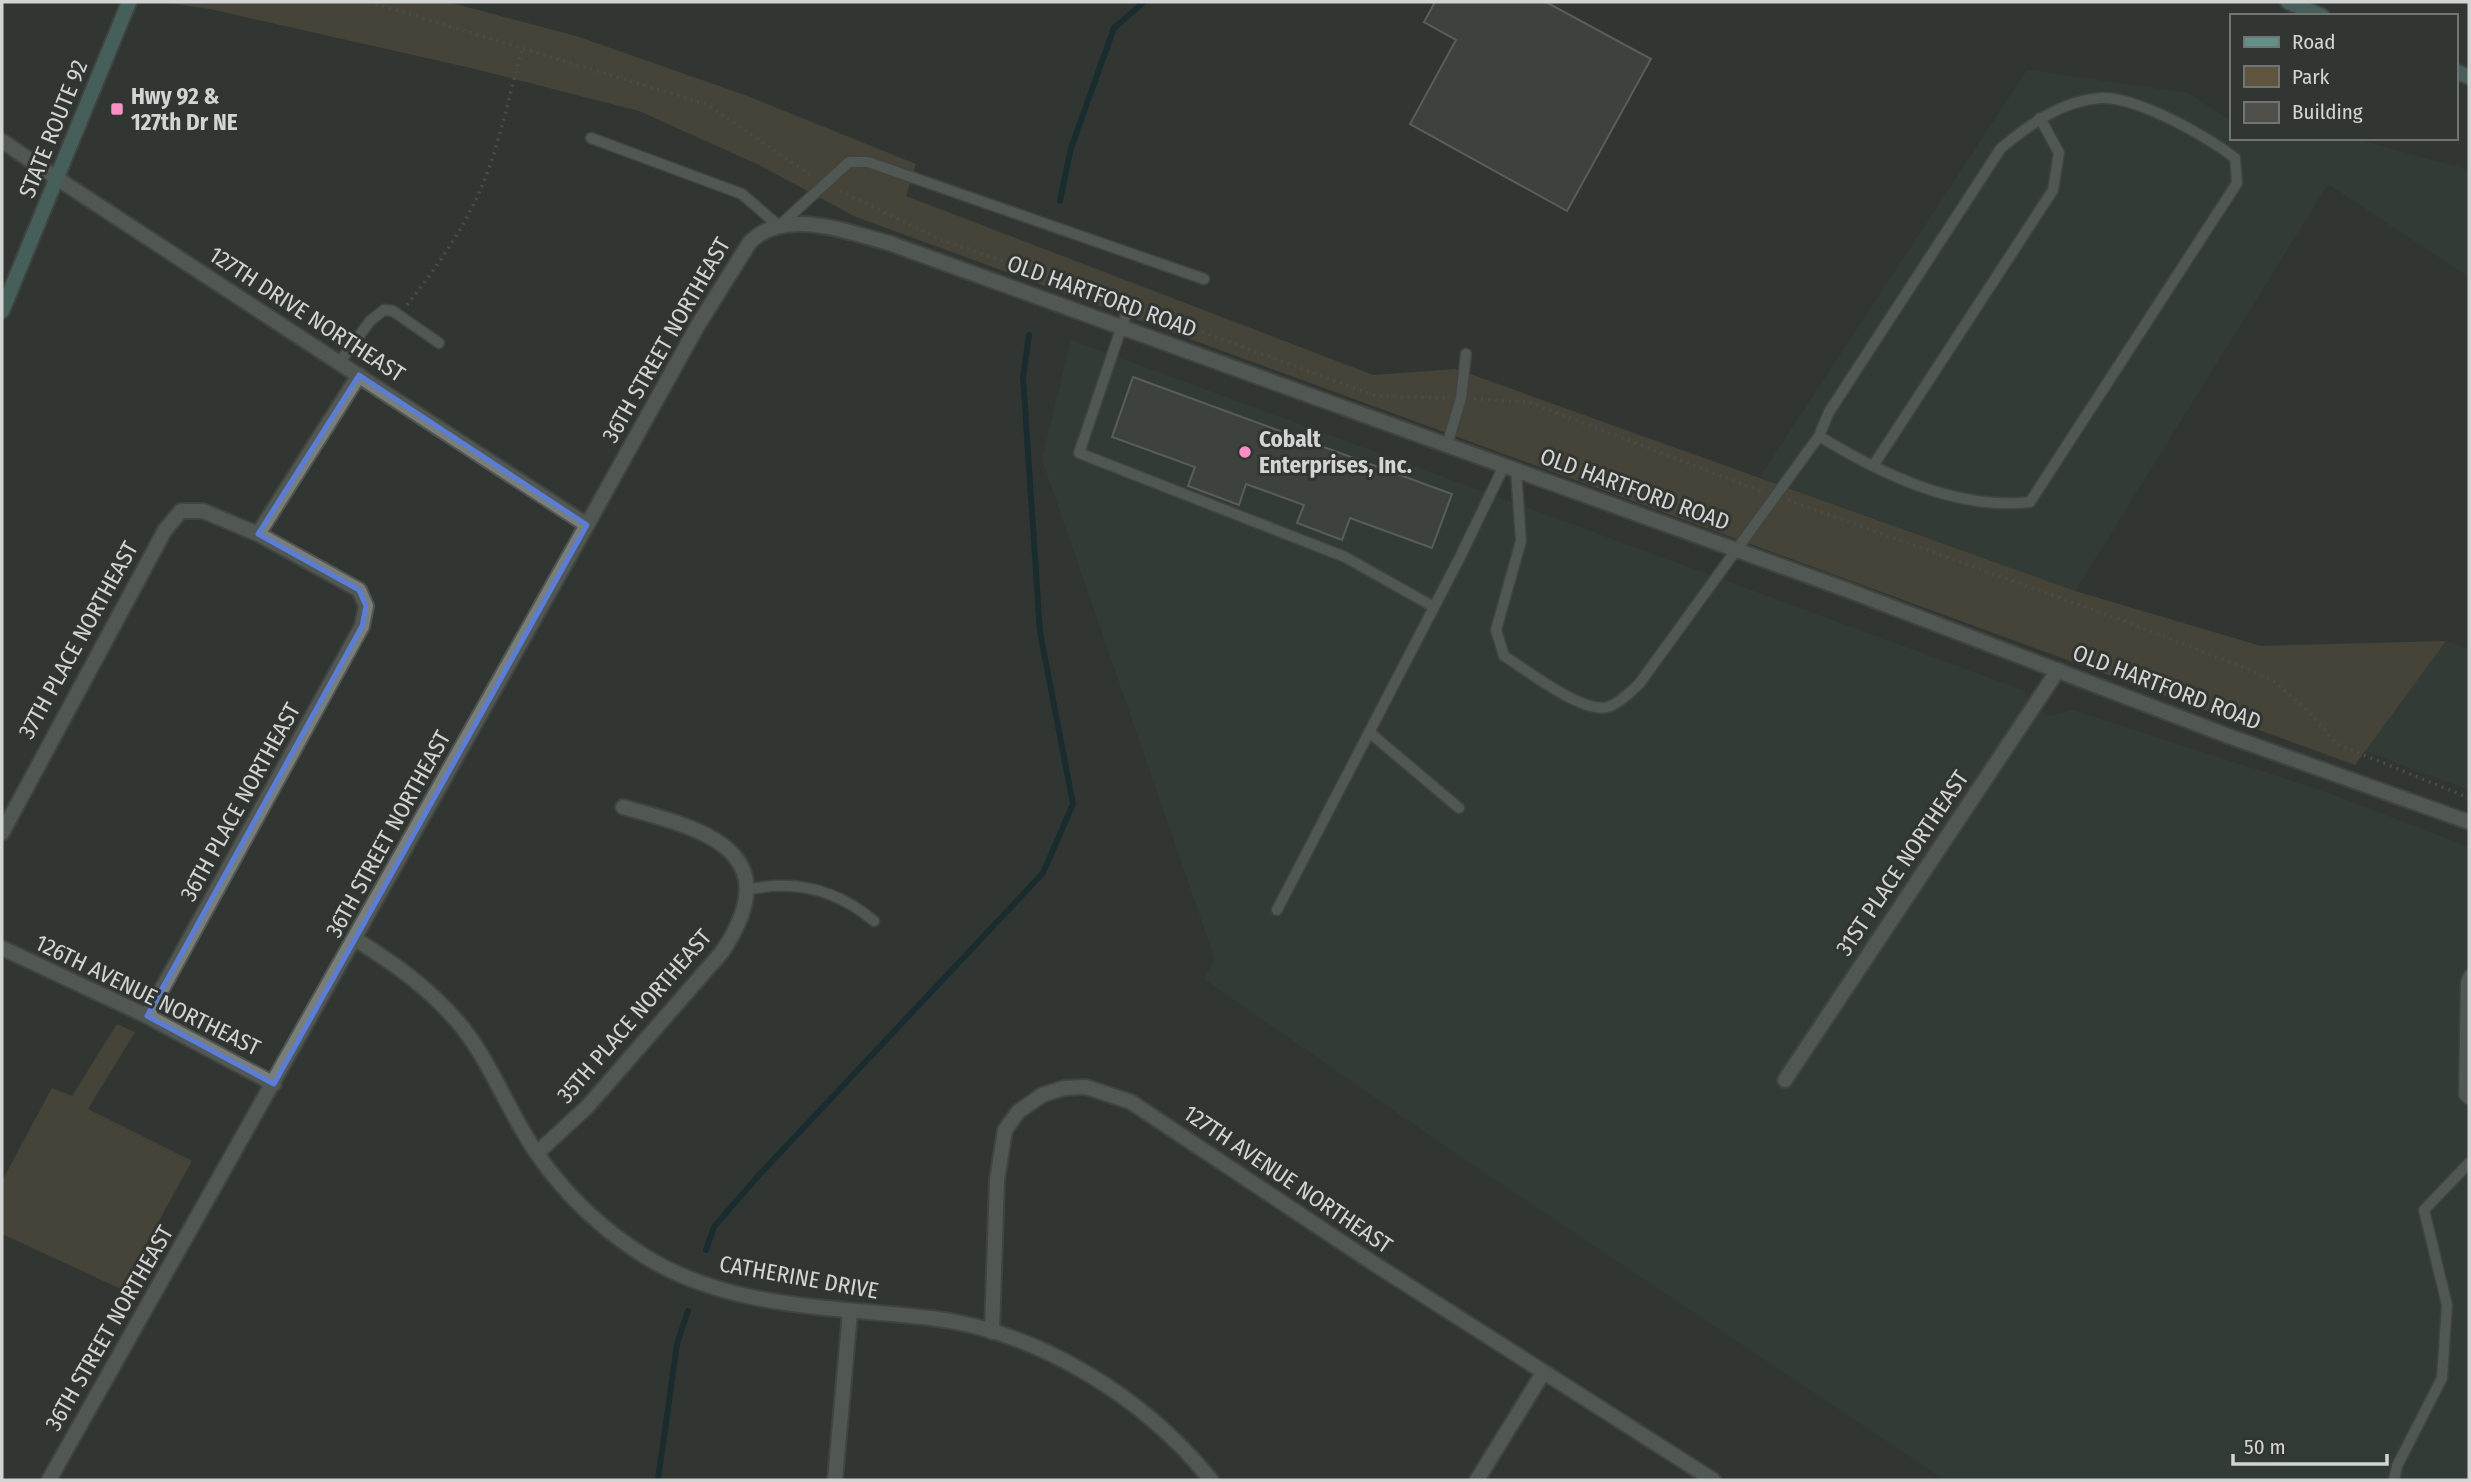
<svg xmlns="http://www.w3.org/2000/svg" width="2471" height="1482" viewBox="0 0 2471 1482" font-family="'Fira Sans Condensed',sans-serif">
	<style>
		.built { fill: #37423a }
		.green { fill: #5f553e }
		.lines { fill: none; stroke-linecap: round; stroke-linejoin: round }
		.stream { stroke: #00212b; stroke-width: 6 }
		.building { fill: #4f504a; stroke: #8c8e87; stroke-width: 2 }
		.service-casing { stroke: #505552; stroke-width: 13 }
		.minor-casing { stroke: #505552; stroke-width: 18 }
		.tertiary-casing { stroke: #505552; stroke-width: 18 }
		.secondary-casing { stroke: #505552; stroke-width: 18 }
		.path { stroke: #646866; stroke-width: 3.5; stroke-dasharray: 2 5; stroke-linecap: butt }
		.service { stroke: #787e79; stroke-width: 10 }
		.minor { stroke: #787e79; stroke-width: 14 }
		.tertiary { stroke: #787e79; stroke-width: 14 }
		.secondary { stroke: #62918a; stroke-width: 14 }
		.marked { fill: none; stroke: #5c7dd6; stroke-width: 5; stroke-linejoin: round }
		.poi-dot { fill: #fa8fc6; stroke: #313633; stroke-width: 2.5 }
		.labels { text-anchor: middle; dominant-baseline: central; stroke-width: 6; stroke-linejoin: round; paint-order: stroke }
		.poi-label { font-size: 23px; font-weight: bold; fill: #d2d5d3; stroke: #313633; text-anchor: start }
		.street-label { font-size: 23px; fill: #d2d5d3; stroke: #313633 }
	</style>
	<rect width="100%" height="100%" fill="#313633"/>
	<g class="built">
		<polygon points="2027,70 2188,93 2231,121 2231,138 2259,138 2266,142 2269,138 2351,138 2469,170 2469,277 2328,184 2075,591 1760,477"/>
		<polygon points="1071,340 2025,691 2028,704 2051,716 2072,710 2323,791 2469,847 2469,1480 1945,1480 1451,1150 1204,979 1215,959 1042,459"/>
		<polygon points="2446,641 2469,650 2469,790 2365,751"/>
	</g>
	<g class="green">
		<polygon points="162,2 448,2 576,36 742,94 916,164 906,196 1373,375 1456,369 2075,591 2261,646 2446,641 2355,765 856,217 759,165 639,111 475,69 210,9"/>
		<polygon points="117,1024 135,1032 88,1109 192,1161 121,1289 2,1234 2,1181 52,1088 72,1096"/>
	</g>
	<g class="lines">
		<g class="stream">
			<polyline points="1060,201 1071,148 1114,28 1144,2"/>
			<polyline points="706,1250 714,1227 759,1175 1043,873 1073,804 1040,632 1023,377 1029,335"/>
			<polyline points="658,1480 677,1344 688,1311"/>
		</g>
	</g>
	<g class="building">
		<polygon points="1435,2 1546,2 1651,59 1567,211 1410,124 1456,40 1424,22"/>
		<polygon points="1133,377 1452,494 1432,548 1350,518 1342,540 1297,523 1304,505 1246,484 1239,505 1188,486 1195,467 1112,437"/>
	</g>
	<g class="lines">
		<g class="service-casing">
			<g id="service">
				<polyline points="591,138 742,194 779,226 849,162 868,162 1204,279"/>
				<polyline points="1129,305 1079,453 1345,557 1434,607"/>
				<polyline points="339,363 370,321 384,310 393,311 439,343"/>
				<polyline points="1447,445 1461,398 1466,354"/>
				<polyline points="1873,466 2053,190 2059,153 2040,118"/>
				<path d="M1516,470l5,71 -25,89 8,26c23,14 78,58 104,51 12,-4 22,-15 31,-23l180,-248 10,-24 172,-264c28,-23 60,-47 99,-50 37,-2 106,38 135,60l2,25 -207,319c-73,9 -151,-29 -211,-66"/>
				<polyline points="1369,732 1459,808"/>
				<path d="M747,890c47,-11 89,-1 127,31"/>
				<polyline points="1277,910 1459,559 1504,466"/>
				<polyline points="2469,975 2466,982 2464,1095 2469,1100"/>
				<polyline points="2394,1480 2397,1466 2442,1378 2447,1305 2424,1210 2469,1163"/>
			</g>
		</g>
		<g class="minor-casing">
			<g id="minor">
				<polyline points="2,141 58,179"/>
				<polyline points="258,534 359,375"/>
				<polyline points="2,833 165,530 181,511 203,511 258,534 359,590 366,606 362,626 147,1016"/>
				<path d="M355,939c40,25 77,51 107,88 31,39 47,87 76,128 28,40 66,76 108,102 84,52 190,50 285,61 107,13 213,79 280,162"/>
				<polyline points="2,948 147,1016 274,1084"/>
				<polyline points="1785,1080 2058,670"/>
				<path d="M537,1153l50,-46 135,-155c68,-101 -18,-123 -99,-145"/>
				<polyline points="992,1332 997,1180 1005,1130 1018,1112 1042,1095 1064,1088 1086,1087 1131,1102 1373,1263 1713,1480"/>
				<polyline points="49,1480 587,525"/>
				<polyline points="835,1480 850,1312"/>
				<polyline points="1477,1480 1543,1373"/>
			</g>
		</g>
		<g class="tertiary-casing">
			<path id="tertiary" d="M58,179l529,346 111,-200 52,-83c36,-35 97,-10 139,1l961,348 381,146 238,85"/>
		</g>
		<g class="secondary-casing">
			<g id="secondary">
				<polyline points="2288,2 2322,16"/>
				<polyline points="2455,71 2469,77"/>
				<polyline points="2,311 129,2"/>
			</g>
		</g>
		<g class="path">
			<polyline points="369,2 706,104 812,176"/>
			<polyline points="840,191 942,240 1116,300"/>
			<path d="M407,305c33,-42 64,-86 82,-137 14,-39 22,-80 33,-119"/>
			<polyline points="1143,310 1376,396 1445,398"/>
			<polyline points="1474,399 1528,402 1761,491"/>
			<polyline points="1788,500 2127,622 2250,670 2275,682 2311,714 2337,744 2469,798"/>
		</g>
		<use href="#service" class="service"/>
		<use href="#minor" class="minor"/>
		<use href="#tertiary" class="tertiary"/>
		<use href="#secondary" class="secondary"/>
	</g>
	<path d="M0 0H2471V1482H0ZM359,375l228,150 -313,559 -127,-68 215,-390 4,-20 -7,-16 -101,-56z" fill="#313633" fill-opacity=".55" fill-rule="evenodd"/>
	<path class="marked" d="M359,375l228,150 -313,559 -127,-68 215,-390 4,-20 -7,-16 -101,-56z"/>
	<g class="poi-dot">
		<rect x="110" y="102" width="14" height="14" rx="3.5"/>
		<circle cx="1245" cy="452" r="7"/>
	</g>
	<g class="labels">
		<g class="poi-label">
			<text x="131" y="96">Hwy 92 &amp;<tspan x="131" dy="26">127th Dr NE</tspan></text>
			<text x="1259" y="439">Cobalt<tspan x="1259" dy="26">Enterprises, Inc.</tspan></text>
		</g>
		<g class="street-label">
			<text transform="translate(53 129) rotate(-68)">STATE ROUTE 92</text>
			<text transform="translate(1102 296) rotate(20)">OLD HARTFORD ROAD</text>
			<text transform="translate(307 314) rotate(33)">127TH DRIVE NORTHEAST</text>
			<text transform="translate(666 340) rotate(-60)">36TH STREET NORTHEAST</text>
			<text transform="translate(1635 489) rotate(20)">OLD HARTFORD ROAD</text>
			<text transform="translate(78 640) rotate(-61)">37TH PLACE NORTHEAST</text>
			<text transform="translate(2167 687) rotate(21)">OLD HARTFORD ROAD</text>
			<text transform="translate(240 802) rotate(-61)">36TH PLACE NORTHEAST</text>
			<text transform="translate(388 834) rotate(-61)">36TH STREET NORTHEAST</text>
			<text transform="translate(1902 863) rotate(-56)">31ST PLACE NORTHEAST</text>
			<text transform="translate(148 995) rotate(26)">126TH AVENUE NORTHEAST</text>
			<text transform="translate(634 1016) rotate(-49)">35TH PLACE NORTHEAST</text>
			<text transform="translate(1288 1179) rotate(34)">127TH AVENUE NORTHEAST</text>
			<text transform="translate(799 1277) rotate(10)">CATHERINE DRIVE</text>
			<text transform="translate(109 1328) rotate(-60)">36TH STREET NORTHEAST</text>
		</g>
	</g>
	<rect width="2471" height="1482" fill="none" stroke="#d2d5d3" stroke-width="7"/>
	<rect x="2230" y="14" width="228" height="126" fill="#313633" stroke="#717673" stroke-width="2"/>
	<rect x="2244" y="37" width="35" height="10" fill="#62918a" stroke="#717673" stroke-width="2"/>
	<text x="2292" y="49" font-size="21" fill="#d2d5d3">Road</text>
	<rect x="2244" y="66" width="35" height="21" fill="#5f553e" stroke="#717673" stroke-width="2"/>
	<text x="2292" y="84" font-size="21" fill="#d2d5d3">Park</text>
	<rect x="2244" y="102" width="35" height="21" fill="#4f504a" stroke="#717673" stroke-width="2"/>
	<text x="2292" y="119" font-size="21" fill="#d2d5d3">Building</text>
	<path d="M2233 1454v10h154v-10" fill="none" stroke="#d2d5d3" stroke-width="3.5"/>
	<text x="2244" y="1454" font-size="21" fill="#d2d5d3" stroke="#313633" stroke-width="5" paint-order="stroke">50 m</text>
</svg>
